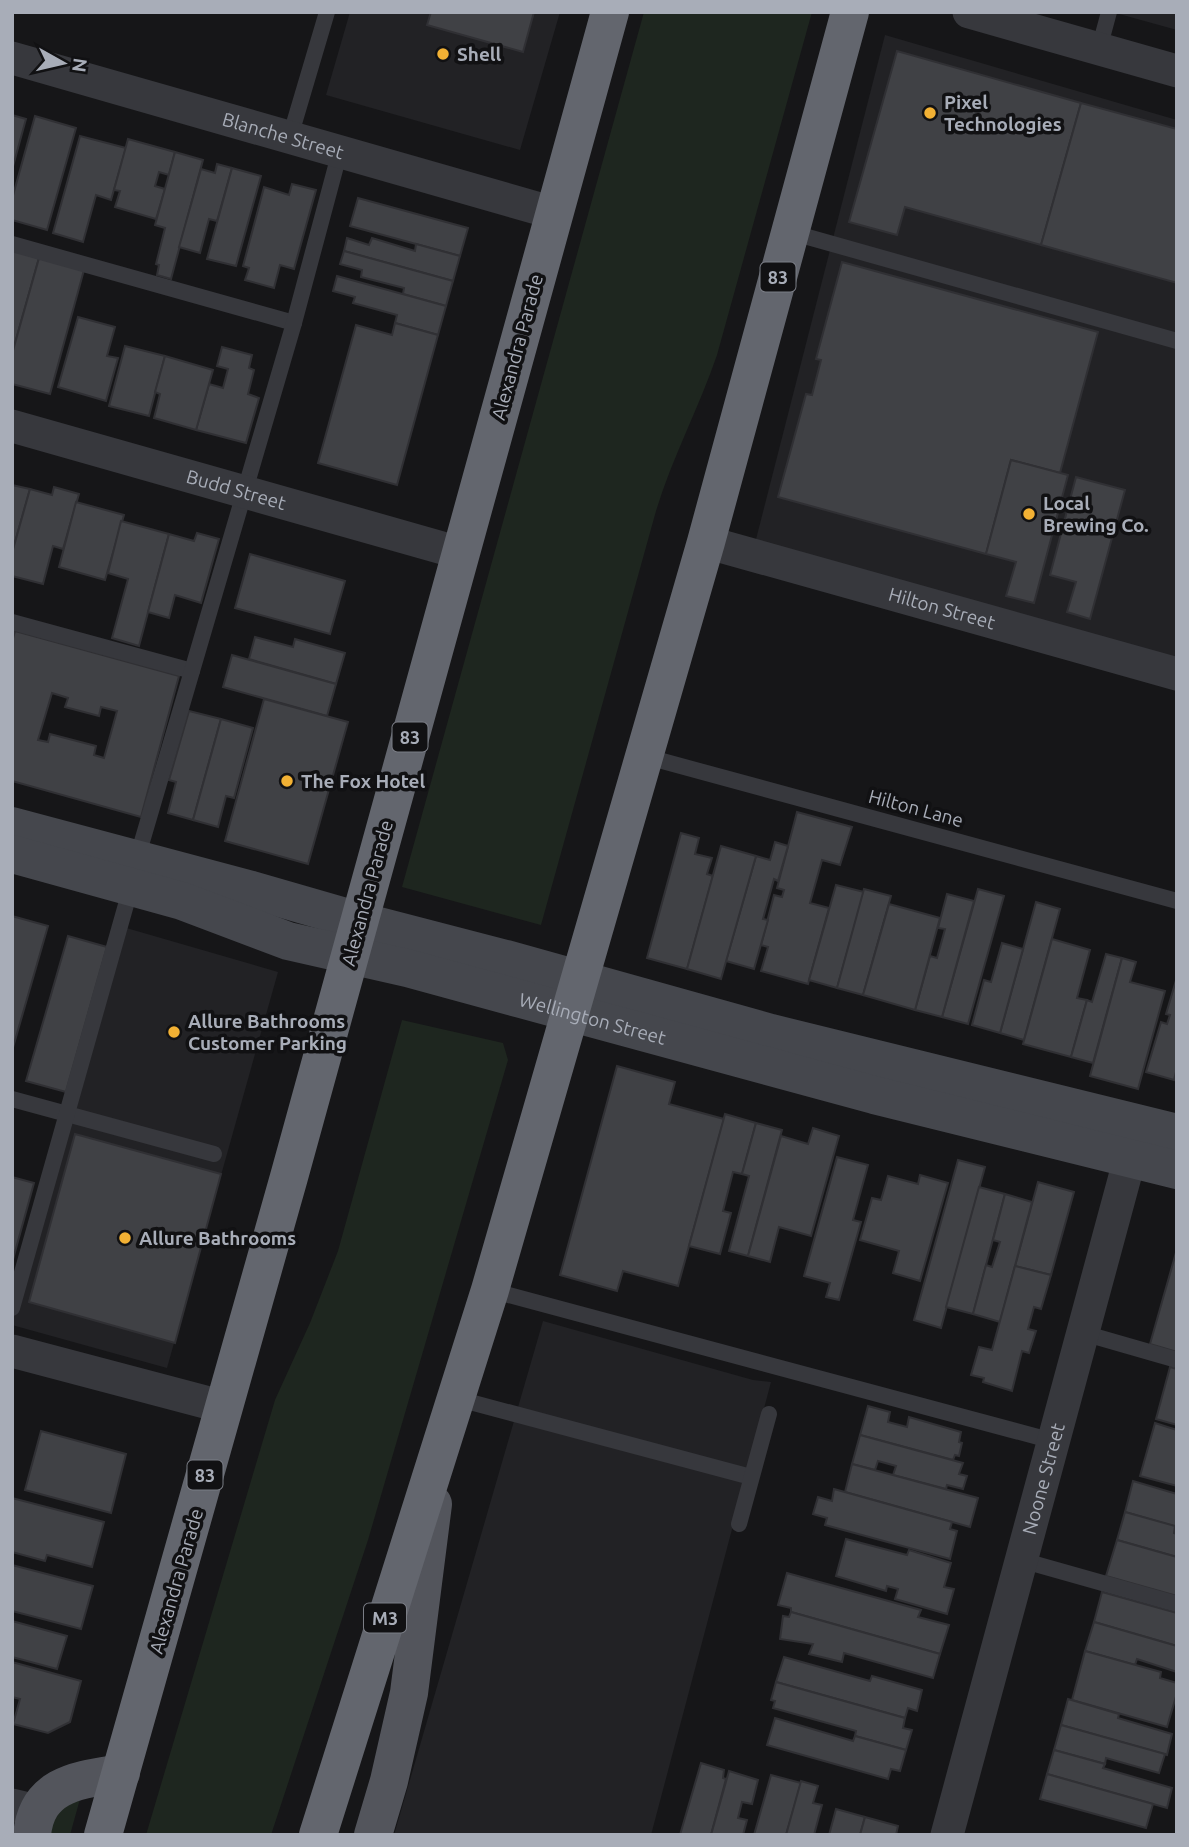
<svg xmlns="http://www.w3.org/2000/svg" width="1189" height="1847" viewBox="0 0 1189 1847" font-family="Ubuntu,sans-serif">
	<style>
		.built { fill: #222225 }
		.green { fill: #1e261f }
		.building { fill: #404145; stroke: #303034; stroke-width: 2; fill-rule: evenodd }
		.lines { fill: none; stroke-linecap: round; stroke-linejoin: round }
		.lane { stroke: #37383d; stroke-width: 16 }
		.street { stroke: #37383d; stroke-width: 33 }
		.secondary { stroke: #45474d; stroke-width: 38 }
		.primary { stroke: #53555c; stroke-width: 38 }
		.highway { stroke: #63666e; stroke-width: 38 }
		.poi-dot { fill: #f2b134; stroke: #111113; stroke-width: 2.5 }
		.labels { text-anchor: middle; dominant-baseline: central; stroke-width: 7; stroke-linejoin: round; paint-order: stroke }
		.shield { fill: #111113; stroke: #7b7e86; stroke-width: 2 }
		.shield-label { font-size: 18px; font-weight: bold; fill: #a8adb8 }
		.poi-label { font-size: 19px; font-weight: bold; fill: #a8adb8; stroke: #111113; text-anchor: start }
		.street-label { font-size: 19px; fill: #a8adb8; stroke: #111113 }
	</style>
	<rect width="100%" height="100%" fill="#161618"/>
	<g class="built">
		<polygon points="350,12 560,12 520,150 326,95"/>
		<polygon points="1112,12 1177,12 1177,30"/>
		<polygon points="885,35 1177,120 1177,662 752,555"/>
		<polygon points="116,925 278,972 167,1368 12,1325 12,1294"/>
		<polygon points="543,1321 753,1380 771,1382 651,1835 394,1835"/>
	</g>
	<g class="green">
		<path d="M644,12h168l-95,343c-18,53 -45,103 -61,156l-115,414 -139,-38z"/>
		<polygon points="402,1020 503,1043 508,1060 368,1540 271,1835 146,1835 275,1400 310,1323 338,1251"/>
		<polygon points="80,1799 70,1835 46,1835 61,1808"/>
	</g>
	<g class="building">
		<polygon points="431,12 534,12 523,52 427,25"/>
		<polygon points="897,51 1081,103 1041,245 905,207 897,235 849,222"/>
		<polygon points="1081,103 1177,129 1177,283 1041,245"/>
		<polygon points="12,115 26,119 12,170"/>
		<polygon points="35,116 76,128 47,230 12,220 12,199"/>
		<polygon points="80,136 126,148 111,200 96,195 83,242 53,233"/>
		<polygon points="128,139 175,152 169,175 159,172 155,186 165,189 156,219 115,207 120,191 114,190"/>
		<polygon points="175,152 203,160 171,279 157,275 159,265 156,264 165,228 155,225"/>
		<polygon points="217,164 232,168 217,221 209,219 200,253 179,247 201,169 215,173"/>
		<polygon points="232,168 261,176 236,266 207,259"/>
		<polygon points="292,184 316,190 294,269 280,265 274,288 245,280 249,268 243,266 264,187 289,195"/>
		<polygon points="358,198 468,228 460,256 350,226"/>
		<polygon points="347,238 369,245 372,238 415,251 416,244 460,256 453,281 344,251"/>
		<polygon points="12,250 39,258 12,354"/>
		<polygon points="344,251 453,281 446,306 403,294 404,288 361,277 362,270 340,264"/>
		<polygon points="39,258 84,270 50,394 12,384 12,354"/>
		<polygon points="842,262 1098,332 1060,473 1011,460 986,554 778,497 806,394 812,395 821,360 816,359"/>
		<polygon points="337,276 446,306 438,335 395,323 397,315 353,303 355,297 333,291"/>
		<polygon points="78,317 115,327 107,356 118,358 106,401 58,387"/>
		<polygon points="395,323 438,335 397,485 318,463 356,325 392,335"/>
		<polygon points="125,346 165,356 149,416 109,406"/>
		<polygon points="222,347 252,355 249,368 254,370 248,394 259,398 246,443 196,430 209,384 223,388 228,369 217,366"/>
		<polygon points="165,356 213,370 196,430 154,418 160,394 155,392"/>
		<polygon points="1011,460 1068,475 1034,603 1006,596 1016,562 986,554"/>
		<polygon points="1076,477 1125,490 1090,619 1067,612 1076,582 1050,575"/>
		<polygon points="12,485 30,489 12,553"/>
		<polygon points="54,487 79,494 63,549 53,546 43,584 12,576 12,553 30,489 52,495"/>
		<polygon points="76,502 124,515 105,580 59,567"/>
		<polygon points="121,521 169,534 139,646 112,638 128,579 108,573"/>
		<polygon points="197,533 219,539 201,603 175,595 169,618 148,612 169,534 194,541"/>
		<polygon points="250,554 345,581 330,634 235,608"/>
		<path d="M15,631l164,45 -38,141 -129,-36v-139zM52,693l16,5 -3,9 34,9 2,-9 16,4 -13,47 -10,-3 2,-9 -46,-12 -2,8 -10,-2z"/>
		<polygon points="255,637 293,647 295,639 345,653 336,684 249,659"/>
		<polygon points="232,655 336,684 327,716 223,687"/>
		<polygon points="264,699 348,722 308,864 225,841"/>
		<polygon points="189,711 221,719 193,820 168,813 176,782 169,780"/>
		<polygon points="221,719 253,728 234,798 226,796 218,827 193,820"/>
		<polygon points="797,812 852,827 840,865 822,860 810,903 829,908 808,984 761,971 768,947 761,945 774,895 782,897 784,890 777,888"/>
		<polygon points="681,833 699,838 695,854 712,858 707,874 713,876 687,969 647,958"/>
		<polygon points="775,842 788,846 778,881 774,879 763,919 768,920 754,969 726,961 756,856 770,860"/>
		<polygon points="721,846 756,856 721,979 687,969"/>
		<polygon points="836,885 864,892 837,988 809,980"/>
		<polygon points="864,889 891,896 863,995 837,988"/>
		<polygon points="978,889 1004,896 968,1024 942,1017"/>
		<polygon points="947,894 974,901 942,1017 915,1010 930,956 937,958 945,929 938,928"/>
		<polygon points="1036,902 1060,909 1024,1040 1000,1033"/>
		<polygon points="889,904 940,918 915,1010 863,995"/>
		<polygon points="12,916 48,926 12,1051"/>
		<polygon points="68,936 107,947 66,1092 26,1081"/>
		<polygon points="1052,939 1090,950 1077,998 1087,1000 1071,1057 1023,1044"/>
		<polygon points="1002,943 1023,949 1000,1033 972,1025 984,980 991,982"/>
		<polygon points="1106,954 1122,958 1093,1063 1071,1057 1087,1000 1092,1002"/>
		<polygon points="1122,958 1136,962 1130,982 1165,991 1138,1089 1090,1076"/>
		<polygon points="1177,977 1177,1068 1174,1080 1146,1072 1161,1022 1167,1024 1170,1015 1166,1014"/>
		<polygon points="617,1066 675,1082 669,1104 724,1119 678,1286 623,1271 617,1291 560,1275"/>
		<polygon points="725,1114 756,1123 742,1174 733,1172 723,1211 731,1213 720,1254 689,1246"/>
		<polygon points="756,1123 782,1130 748,1256 729,1251 749,1176 742,1174"/>
		<polygon points="813,1128 839,1136 811,1236 779,1227 770,1262 748,1256 781,1136 808,1144"/>
		<polygon points="75,1134 221,1174 175,1343 29,1302"/>
		<polygon points="837,1157 868,1165 853,1220 861,1222 839,1300 826,1297 830,1283 804,1276"/>
		<polygon points="958,1160 985,1167 941,1328 914,1320"/>
		<polygon points="920,1175 948,1183 920,1281 893,1273 899,1251 860,1240 872,1198 881,1200 888,1176 918,1184"/>
		<polygon points="12,1177 34,1183 12,1263"/>
		<polygon points="1038,1182 1074,1192 1051,1275 1015,1266"/>
		<polygon points="979,1187 1005,1194 973,1314 946,1307"/>
		<polygon points="1005,1194 1032,1202 1000,1322 973,1314 986,1265 992,1267 1000,1242 993,1240"/>
		<polygon points="1177,1249 1177,1352 1150,1344"/>
		<polygon points="1015,1266 1051,1275 1041,1309 1034,1307 1028,1329 1036,1331 1029,1353 1022,1351 1012,1391 983,1382 984,1378 971,1375 979,1347 992,1350"/>
		<polygon points="1170,1367 1177,1369 1177,1425 1156,1419"/>
		<polygon points="868,1406 890,1412 888,1422 907,1427 909,1417 961,1432 959,1442 962,1443 959,1456 955,1455 953,1460 860,1435"/>
		<polygon points="1155,1423 1177,1430 1177,1486 1140,1476"/>
		<polygon points="41,1431 126,1454 111,1513 25,1490"/>
		<polygon points="860,1435 963,1463 959,1474 967,1476 963,1489 947,1485 946,1489 893,1475 896,1466 878,1461 875,1470 852,1464"/>
		<polygon points="852,1464 978,1498 970,1527 845,1492"/>
		<polygon points="1133,1481 1177,1494 1177,1527 1125,1512"/>
		<polygon points="834,1489 952,1522 950,1529 957,1531 950,1559 825,1525 827,1518 813,1514 818,1497 832,1501"/>
		<polygon points="12,1498 104,1522 92,1567 47,1555 45,1561 12,1552"/>
		<polygon points="1125,1512 1175,1526 1174,1533 1177,1534 1177,1557 1117,1540"/>
		<polygon points="846,1539 907,1555 909,1550 951,1563 944,1587 954,1589 947,1614 895,1599 898,1589 887,1586 886,1591 836,1576"/>
		<polygon points="1117,1540 1177,1557 1177,1596 1106,1576"/>
		<polygon points="12,1565 93,1586 81,1629 12,1611"/>
		<polygon points="787,1573 921,1610 918,1617 949,1625 940,1654 791,1612 791,1608 778,1605"/>
		<polygon points="1102,1592 1177,1613 1177,1646 1094,1622"/>
		<polygon points="791,1612 940,1654 933,1678 844,1653 842,1662 809,1654 813,1644 780,1639 783,1616 789,1617"/>
		<polygon points="12,1621 67,1636 57,1669 12,1657"/>
		<polygon points="1094,1622 1177,1646 1177,1672 1137,1659 1135,1665 1085,1651"/>
		<polygon points="1085,1651 1161,1672 1160,1678 1177,1683 1177,1693 1167,1727 1072,1700"/>
		<polygon points="784,1657 870,1681 872,1676 922,1690 917,1711 908,1708 905,1718 776,1682"/>
		<polygon points="12,1662 81,1681 70,1722 48,1733 13,1724 20,1699 12,1697"/>
		<polygon points="776,1682 905,1718 903,1728 912,1730 906,1750 855,1736 856,1731 773,1708 775,1701 771,1700"/>
		<polygon points="1068,1699 1119,1714 1118,1718 1172,1734 1167,1755 1061,1725"/>
		<polygon points="775,1718 853,1741 855,1736 906,1750 900,1771 891,1769 888,1779 767,1745"/>
		<polygon points="1061,1725 1165,1754 1159,1773 1106,1758 1105,1764 1054,1750"/>
		<polygon points="1054,1750 1105,1764 1103,1768 1172,1788 1167,1808 1047,1774"/>
		<polygon points="701,1763 724,1770 723,1778 726,1779 711,1835 680,1835"/>
		<polygon points="729,1771 758,1780 752,1804 742,1802 738,1818 747,1820 743,1835 711,1835"/>
		<polygon points="1047,1774 1153,1804 1146,1828 1040,1799"/>
		<polygon points="771,1775 801,1783 786,1835 754,1835"/>
		<polygon points="801,1781 818,1786 813,1803 822,1805 814,1835 786,1835"/>
		<polygon points="836,1809 865,1817 860,1835 829,1835"/>
		<polygon points="865,1817 898,1826 896,1835 860,1835"/>
	</g>
	<g class="lines">
		<g class="lane">
			<polyline points="1099,49 1109,12"/>
			<polyline points="290,137 327,12"/>
			<polyline points="790,232 1177,341"/>
			<polyline points="12,244 294,323"/>
			<polyline points="12,622 192,671"/>
			<polyline points="644,756 1177,901"/>
			<polyline points="136,862 294,323 340,151"/>
			<polyline points="12,1099 214,1154"/>
			<polyline points="490,1290 1053,1441"/>
			<polyline points="12,1308 131,887"/>
			<polyline points="1083,1333 1177,1360"/>
			<polyline points="455,1398 751,1477"/>
			<polyline points="739,1524 769,1414"/>
			<polyline points="1021,1560 1177,1604"/>
		</g>
		<g class="street">
			<polyline points="969,12 1177,71"/>
			<path id="s1" d="M12,58l542,155"/>
			<path id="s2" d="M12,426l448,127"/>
			<path id="s3" d="M706,542l471,132"/>
			<polyline points="12,1351 224,1407"/>
			<polyline points="12,1805 37,1811"/>
			<path id="s4" d="M947,1835l190,-703"/>
		</g>
		<g class="secondary">
			<polyline points="12,826 252,890 359,921 506,959 771,1033 1177,1133"/>
			<path id="s5" d="M12,854l170,47 106,40 119,27 467,127 303,75"/>
		</g>
		<g class="primary">
			<path d="M32,1835c5,-52 47,-55 89,-62"/>
			<polyline points="373,1835 389,1781 409,1693 433,1504"/>
		</g>
		<g class="highway">
			<polyline points="103,1835 289,1177 610,12"/>
			<polyline points="318,1835 490,1290 706,542 850,12"/>
		</g>
	</g>
	<g class="poi-dot">
		<circle cx="443" cy="54" r="7"/>
		<circle cx="930" cy="113" r="7"/>
		<circle cx="1029" cy="514" r="7"/>
		<circle cx="287" cy="781" r="7"/>
		<circle cx="174" cy="1032" r="7"/>
		<circle cx="125" cy="1238" r="7"/>
	</g>
	<g class="labels">
		<g class="shield">
			<rect x="760.5" y="262.5" width="35" height="29" rx="5"/>
			<rect x="392.5" y="722.5" width="35" height="29" rx="5"/>
			<rect x="187.5" y="1460.5" width="35" height="29" rx="5"/>
			<rect x="364" y="1603.5" width="42" height="29" rx="5"/>
		</g>
		<g class="shield-label">
			<text x="778" y="277">83</text>
			<text x="410" y="737">83</text>
			<text x="205" y="1475">83</text>
			<text x="385" y="1618">M3</text>
		</g>
		<g class="poi-label">
			<text x="457" y="54">Shell</text>
			<text x="944" y="102">Pixel<tspan x="944" dy="22">Technologies</tspan></text>
			<text x="1043" y="503">Local<tspan x="1043" dy="22">Brewing Co.</tspan></text>
			<text x="301" y="781">The Fox Hotel</text>
			<text x="188" y="1021">Allure Bathrooms<tspan x="188" dy="22">Customer Parking</tspan></text>
			<text x="139" y="1238">Allure Bathrooms</text>
		</g>
		<g class="street-label">
			<text stroke="none"><textPath href="#s1" startOffset="282">Blanche Street</textPath></text>
			<text transform="translate(517 347) rotate(-75)">Alexandra Parade</text>
			<text stroke="none"><textPath href="#s2" startOffset="233">Budd Street</textPath></text>
			<text stroke="none"><textPath href="#s3" startOffset="245">Hilton Street</textPath></text>
			<text transform="translate(916 808) rotate(15)">Hilton Lane</text>
			<text transform="translate(367 893) rotate(-75)">Alexandra Parade</text>
			<text stroke="none"><textPath href="#s5" startOffset="604">Wellington Street</textPath></text>
			<text stroke="none"><textPath href="#s4" startOffset="369">Noone Street</textPath></text>
			<text transform="translate(176 1581) rotate(-74)">Alexandra Parade</text>
		</g>
	</g>
	<rect width="1189" height="1847" fill="none" stroke="#a8adb8" stroke-width="28"/>
	<g transform="translate(63 63) rotate(98)" stroke="#111113" stroke-width="5" paint-order="stroke">
	<path d="M0-5L12 26L0 18L-12 26Z" fill="#a8adb8"/>
	<text y="-10" font-size="19" font-weight="bold" text-anchor="middle" fill="#a8adb8">N</text>
	</g>
</svg>
